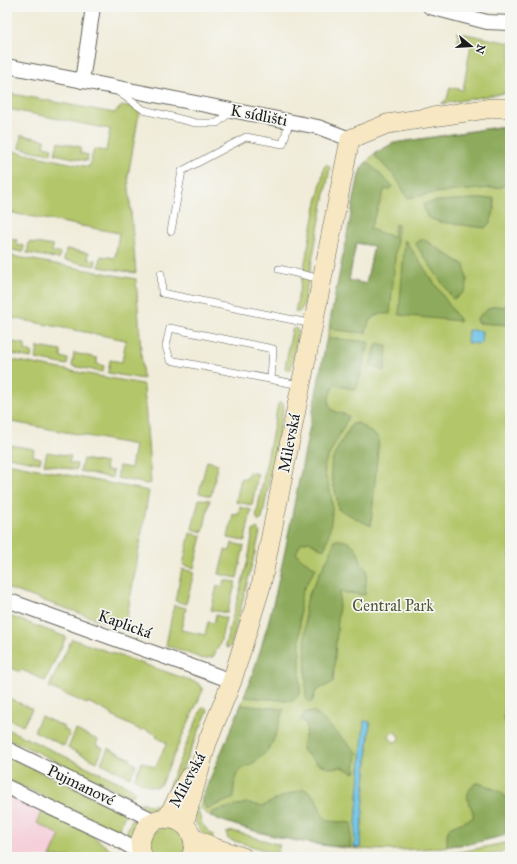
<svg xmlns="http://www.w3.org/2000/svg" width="517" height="864" viewBox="0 0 517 864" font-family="'IM FELL Great Primer',serif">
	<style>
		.built { fill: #f5cfda }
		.green { fill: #b3c669; stroke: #687142; fill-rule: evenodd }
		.forest { fill: #8eab5d; stroke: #55643c; fill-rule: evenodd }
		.water { fill: #68c1e5; stroke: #426e80 }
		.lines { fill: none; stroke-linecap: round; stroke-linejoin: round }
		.lane-casing { stroke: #66655e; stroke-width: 8 }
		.street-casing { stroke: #66655e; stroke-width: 16 }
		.secondary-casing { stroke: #66655e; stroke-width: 20 }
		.lane { stroke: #fff; stroke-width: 7 }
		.street { stroke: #fff; stroke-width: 14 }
		.secondary { stroke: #f7e8c3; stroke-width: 19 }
		.labels { text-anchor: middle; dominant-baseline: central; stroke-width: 3.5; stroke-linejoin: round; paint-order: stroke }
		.street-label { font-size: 16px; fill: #1c1c1c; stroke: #f6f6f2 }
		.park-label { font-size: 16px; fill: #515837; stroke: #f6f6f2 }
	</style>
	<rect width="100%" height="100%" fill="#f6f6f2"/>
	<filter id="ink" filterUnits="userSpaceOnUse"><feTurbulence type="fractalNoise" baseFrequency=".025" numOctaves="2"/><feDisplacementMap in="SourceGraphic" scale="8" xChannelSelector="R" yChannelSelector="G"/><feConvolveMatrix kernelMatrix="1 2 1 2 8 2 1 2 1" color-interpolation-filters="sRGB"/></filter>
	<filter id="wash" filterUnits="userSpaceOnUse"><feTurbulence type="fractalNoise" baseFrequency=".012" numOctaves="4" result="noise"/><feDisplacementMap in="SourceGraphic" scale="16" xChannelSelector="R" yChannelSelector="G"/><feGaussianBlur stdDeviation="0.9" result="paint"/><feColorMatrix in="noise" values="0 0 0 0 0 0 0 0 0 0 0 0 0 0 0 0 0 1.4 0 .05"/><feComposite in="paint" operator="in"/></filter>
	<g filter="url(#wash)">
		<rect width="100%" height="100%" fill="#f0ecd9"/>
		<polygon class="built" points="7,795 92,835 119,857 7,857"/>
		<g class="green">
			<polygon points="456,32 510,43 510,92 441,104 447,99 450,87 463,90 471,44 458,42 458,34"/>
			<polygon points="7,93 114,113 122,106 140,108 128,176 136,273 99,267 101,256 115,258 119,233 7,212 7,150 89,167 94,149 106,151 110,129 7,109"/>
			<path d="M510,125v709c-97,27 -206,19 -300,-18l-7,-5 -3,-4 2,-9 33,-77 22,-58 13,-44 13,-55 78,-396 14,-15 19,-10zM356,243l18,3 -8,38 -17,-4zM370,722l-10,125h-6zM395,732l4,5 -1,4 -5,1 -4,-5 2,-4z"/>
			<polygon points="21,135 45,140 44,146 52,148 51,154 19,148"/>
			<polygon points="58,142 81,147 80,153 88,155 87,161 55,154"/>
			<polygon points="327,164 330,168 303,307 299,312 295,312 324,167"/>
			<polygon points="7,238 17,240 16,245 24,246 23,252 7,249"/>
			<polygon points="29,242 53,246 52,252 60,253 59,259 27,253"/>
			<polygon points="66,249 89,253 88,259 96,260 95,266 64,260"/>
			<polygon points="7,255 136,279 143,379 108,373 110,360 122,362 126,340 7,317"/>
			<polygon points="295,327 298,331 291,369 288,371 285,368 292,330"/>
			<polygon points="7,341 25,344 25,350 32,352 31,358 7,353"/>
			<polygon points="38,347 61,351 61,357 68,359 67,365 36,359"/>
			<polygon points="74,353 97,358 97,364 104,366 103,372 72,366"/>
			<polygon points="7,359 142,384 144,388 151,483 147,484 117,478 119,466 131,468 135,445 7,421"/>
			<polygon points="280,402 284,405 262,519 259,521 256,517 278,404"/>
			<polygon points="10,445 34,449 33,456 41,458 40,463 8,457"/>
			<polygon points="47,452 71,456 69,463 77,464 76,470 44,464"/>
			<polygon points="83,459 106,463 105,470 113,471 112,478 80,471"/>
			<polygon points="207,461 218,464 211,496 199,493"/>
			<polygon points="7,463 149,491 125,629 7,588"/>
			<polygon points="249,472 258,474 252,505 236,502 241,478 246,479"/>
			<polygon points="199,499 210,500 203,532 192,529"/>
			<polygon points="240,507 251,510 245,541 228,538 233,514 238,515"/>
			<polygon points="257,528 260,533 231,646 227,648 225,645 248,560 253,531"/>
			<polygon points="190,533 202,536 194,568 183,565"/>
			<polygon points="232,543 244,546 237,578 219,574 225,550 230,551"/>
			<polygon points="182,569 194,572 186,604 175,601"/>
			<polygon points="224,580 236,582 227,613 211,610 217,586 222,587"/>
			<polygon points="174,605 186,608 181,630 205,635 208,622 214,623 216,615 226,618 220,644 213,657 203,659 166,645"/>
			<polygon points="7,615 66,637 45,681 22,670 20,672 7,666"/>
			<path d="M72,639l126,44 5,7 -42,94c-8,7 -18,-1 -27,-5l8,-17 13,5 12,-24 -11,-6 1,-2 -13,-6 -2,2 -30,-15v-2l-24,-12 -1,2 -38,-17z"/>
			<polygon points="9,698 32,709 23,726 7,718 7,703"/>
			<polygon points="205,707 208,710 175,786 170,788 169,785 202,708"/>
			<polygon points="41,716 64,727 64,729 70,733 64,746 34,731"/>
			<polygon points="7,729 132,788 135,793 132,796 127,795 7,738"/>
			<polygon points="76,730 98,740 96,745 103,748 97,762 68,748"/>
			<polygon points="108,748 131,759 130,761 136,765 130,777 101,763"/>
			<polygon points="7,756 126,813 117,832 7,779"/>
			<path d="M171,797l-6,11 -15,3 -11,-4 3,-5c11,7 19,-1 29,-5z"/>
			<path d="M194,807l4,2 4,15 11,11 -1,5c-13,-8 -19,-17 -18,-33z"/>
			<polygon points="41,811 92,835 119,857 50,857 60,835 37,823"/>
			<polygon points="133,817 140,820 135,826 131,838 125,835"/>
			<path d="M161,828h13c10,9 15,16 7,29h-27c-9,-11 -4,-22 7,-29z"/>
			<polygon points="233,831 280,845 277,854 228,839 226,833"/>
			<polygon points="510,842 510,850 481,857 405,857 460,852"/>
		</g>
		<g class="forest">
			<polygon points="507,126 507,130 510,129 510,181 502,187 436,193 407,198 397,179 375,156 375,153 394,143"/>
			<path d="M365,163h4l23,23 -3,4 -4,-1 -15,40 23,8 2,-13 3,1 -8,89c-15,-1 -22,4 -24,19l-32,-3 -5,-4 30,-152zM356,243l18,3 -8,38 -17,-4z"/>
			<path d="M494,198c1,11 0,22 -9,30l-45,-6 -13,-5 -4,-13 15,-3z"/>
			<path d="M423,239l41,26c4,17 7,26 -11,34l-38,-56z"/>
			<polygon points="405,240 460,321 399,315"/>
			<path d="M510,302v23l-32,-2 -1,-5c9,-7 14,-15 26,-11z"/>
			<path d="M331,338l37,4 1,2 -13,46 -21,-5c-5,6 -10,20 -1,26 4,3 11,2 15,5l-24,47c-2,11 4,21 6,32 3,17 -1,37 -6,53l-2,2 -14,-9 -8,2 -5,10 7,7 13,8 -13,22 -3,11v93l-7,7 -49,-4c25,-64 38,-130 51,-197 11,-53 21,-106 31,-159z"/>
			<polygon points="379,343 387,346 385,371 370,366 376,345"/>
			<path d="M358,423l21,15 -8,88 -33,-17c0,-14 -7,-27 -7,-40 0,-15 14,-32 21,-45z"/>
			<path d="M335,540c16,-1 24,8 26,24l6,6 -2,25 -25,-3 -7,90 -17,9 -4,11h-4l-2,-4 -1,-91 4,-13 21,-40z"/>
			<polygon points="510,662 510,725 505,722 504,717"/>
			<path d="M241,705l43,4c-5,14 -9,35 -20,45 -20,21 -31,6 -30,44l-28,11 -4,-11z"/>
			<path d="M305,712h10l42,40 -2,21 -14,-6 -12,1 -12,-5 -15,-13c0,-9 6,-17 4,-26l-5,-4z"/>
			<path d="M479,783l20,8 11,9v34l-40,10 -23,2v-12l2,-6 24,-10c2,-13 -14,-18 1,-34z"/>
			<path d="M304,789l7,4 5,6 7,17 6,5 23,2 -2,25c-49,-5 -94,-14 -140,-32l2,-4 34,-9 17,3 16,-8z"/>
		</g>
		<g class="water">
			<polygon points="468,330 482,331 481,344 467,343"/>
			<polygon points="364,721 370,722 360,848 354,847"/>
		</g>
	</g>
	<g filter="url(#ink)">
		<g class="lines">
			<g class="lane-casing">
				<g id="lane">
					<polyline points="117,91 144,110 196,123 217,123 232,111"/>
					<polyline points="171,231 182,171 246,137 283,144 289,122"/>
					<polyline points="279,269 321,279"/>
					<polyline points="161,274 162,293 313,324"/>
					<polyline points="271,379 273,349 170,328 166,346 170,360 300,385"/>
				</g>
			</g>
			<g class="street-casing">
				<g id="street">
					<polyline points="430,7 487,22 510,23"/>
					<polyline points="7,66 318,127 350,139"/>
					<polyline points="82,81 93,7"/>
					<polyline points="7,600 232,681"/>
					<polyline points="7,749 155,821"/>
					<polyline points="7,787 117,839 141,853"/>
				</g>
			</g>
			<g class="secondary-casing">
				<g id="secondary">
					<polyline points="167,818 189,777"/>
					<polyline points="184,824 207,743 232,681 261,586 350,139 387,124 492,108 510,108"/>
					<polyline points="193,838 215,848 243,857"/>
					<path d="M143,857c-3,-7 -4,-14 -1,-21 13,-35 64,-13 49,21"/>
				</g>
			</g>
			<use href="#lane" class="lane"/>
			<use href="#street" class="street"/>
			<use href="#secondary" class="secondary"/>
		</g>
	</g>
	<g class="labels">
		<g class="street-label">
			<text transform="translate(259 115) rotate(11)">K sídlišti</text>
			<text transform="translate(289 443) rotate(-79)">Milevská</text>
			<text transform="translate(125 624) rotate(20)">Kaplická</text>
			<text transform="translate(187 780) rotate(-62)">Milevská</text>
			<text transform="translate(81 785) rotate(26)">Pujmanové</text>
		</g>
		<g class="park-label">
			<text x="393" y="605">Central Park</text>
		</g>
	</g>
	<rect width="517" height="864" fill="none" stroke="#f6f6f2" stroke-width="24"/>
	<g transform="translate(471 46) rotate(108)" stroke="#f6f6f2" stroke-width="3" paint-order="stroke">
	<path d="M0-3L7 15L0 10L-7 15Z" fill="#1c1c1c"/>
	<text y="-6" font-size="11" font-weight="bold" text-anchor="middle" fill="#1c1c1c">N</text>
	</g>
</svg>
